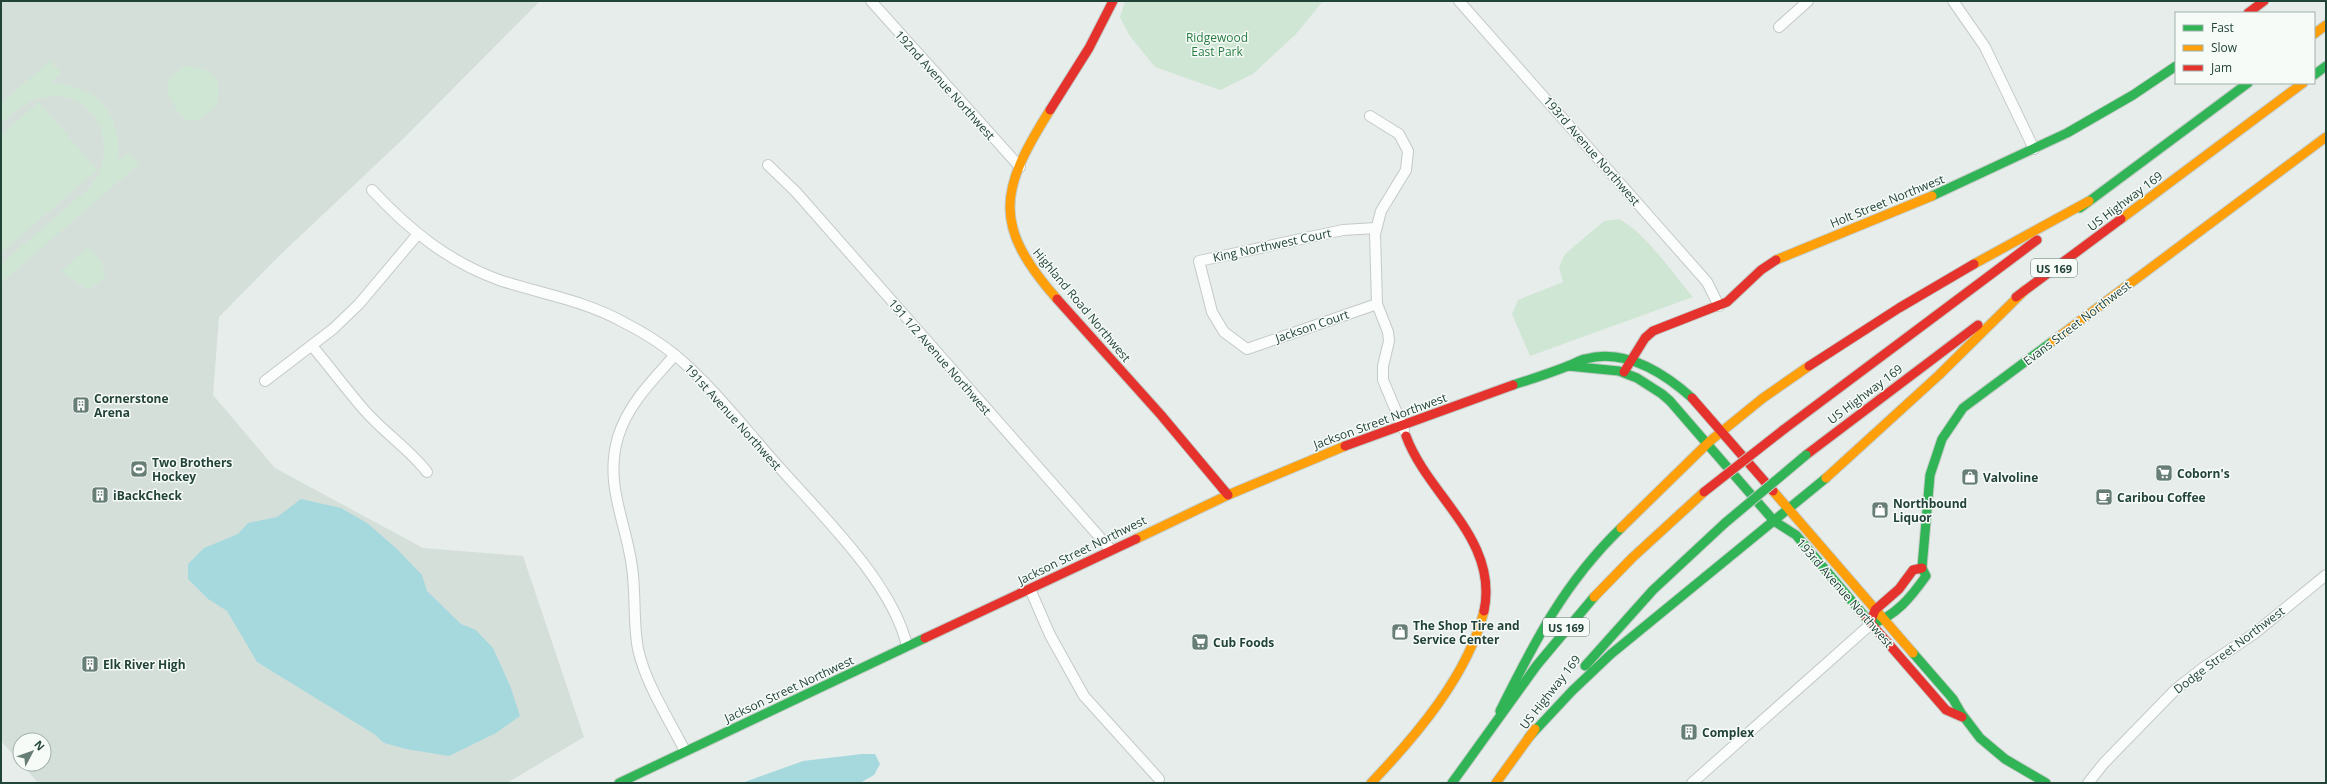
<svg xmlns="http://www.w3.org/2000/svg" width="2327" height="784" viewBox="0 0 2327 784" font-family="'Open Sans',sans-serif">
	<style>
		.built { fill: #d5dfda }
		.green { fill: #d0e6d5 }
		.water { fill: #a6d9dd }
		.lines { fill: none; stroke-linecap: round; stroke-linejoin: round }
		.street-casing { stroke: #c4cac7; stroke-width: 12 }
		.fast-casing { stroke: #c3cbc7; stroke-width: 11 }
		.slow-casing { stroke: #c3cbc7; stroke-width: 11 }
		.jam-casing { stroke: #c3cbc7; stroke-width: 11 }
		.street { stroke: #fbfcfc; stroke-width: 10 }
		.fast { stroke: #30b455; stroke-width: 9 }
		.slow { stroke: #ff9f0a; stroke-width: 9 }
		.jam { stroke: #e5322d; stroke-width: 9 }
		.fast-bridge-casing { stroke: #c2ccc8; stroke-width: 11; stroke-linecap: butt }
		.jam-bridge-casing { stroke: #c2ccc8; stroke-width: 11; stroke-linecap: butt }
		.fast-bridge { stroke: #30b455; stroke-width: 9 }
		.jam-bridge { stroke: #e5322d; stroke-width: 9 }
		.labels { text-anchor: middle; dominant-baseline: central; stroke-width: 3; stroke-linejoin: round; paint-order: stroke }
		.shield { fill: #f6fbf8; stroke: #627a72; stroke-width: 1 }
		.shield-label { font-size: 11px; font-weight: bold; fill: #224338 }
		.park-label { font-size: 12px; fill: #297d43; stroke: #f6fbf8 }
		.street-label { font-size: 12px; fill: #224338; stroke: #f6fbf8 }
		.poi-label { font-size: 12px; font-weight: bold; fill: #224338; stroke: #f6fbf8; text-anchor: start }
	</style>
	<rect width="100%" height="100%" fill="#e7edea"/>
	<polygon class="built" points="1,1 540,1 403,139 279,256 219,317 213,395 275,468 423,548 523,556 584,737 507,783 38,783 22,764 44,764 44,740 20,740 20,762 1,741"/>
	<g class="green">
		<polygon points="1125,1 1323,1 1296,34 1253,74 1220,90 1155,67 1129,35 1120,17"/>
		<path d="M50,61l11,12 -10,9c49,7 69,28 68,78l10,-7 10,11 -138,119v-19l86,-74c36,-39 11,-101 -42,-93 -18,2 -31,16 -44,27v-21z"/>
		<path d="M186,66c16,0 38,8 32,29 -1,4 -1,9 -3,12 -4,5 -13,10 -18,14l-13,-2c-16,-20 -28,-38 2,-53z"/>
		<polygon points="39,102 97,170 1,253 1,135"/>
		<path d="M1619,219c28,15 53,54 74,78l-163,59 -18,-42 6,-14 45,-18 -4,-15 6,-13 39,-33z"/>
		<polygon points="88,247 101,261 106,276 89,290 60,272"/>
	</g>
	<g class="water">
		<polygon points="301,499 341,508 367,523 396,548 422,575 427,591 461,624 476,630 493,648 511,688 520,716 496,733 449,756 406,749 384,743 374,734 257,662 227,611 208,599 188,579 188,564 204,548 238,534 248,523 277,517"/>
		<polygon points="862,754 875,754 880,764 874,775 860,783 742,783 803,761"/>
	</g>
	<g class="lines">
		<g class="street-casing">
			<g id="street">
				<polyline points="871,1 1020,167"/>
				<polyline points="1459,1 1707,282 1719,306"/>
				<polyline points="1953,1 1985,47 2034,149"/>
				<polyline points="1779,27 1808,1"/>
				<polyline points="1370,116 1399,134 1408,151 1406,170 1381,211 1375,234 1377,304 1388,332 1389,341 1383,366 1383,380 1404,430"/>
				<polyline points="768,165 796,192 1111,550"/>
				<path d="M372,190c37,40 78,73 130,91 41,13 83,20 121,41 18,9 36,20 52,33 36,30 66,69 97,104 44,51 120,121 135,187"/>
				<polyline points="1376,228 1343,230 1199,261 1212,312 1224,332 1247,349 1377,304"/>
				<path d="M312,346c19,22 36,46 55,67 19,21 43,37 60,59"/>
				<path d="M675,355c-22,25 -47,49 -57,82 -14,48 8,84 14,130 4,27 1,56 6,82 8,36 31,70 47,102"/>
				<polyline points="265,381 333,329 359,304 418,234"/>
				<polyline points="1030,589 1050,635 1084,696 1159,779"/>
				<polyline points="1692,783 1871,624"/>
				<polyline points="2088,783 2104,763 2176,689 2203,668 2255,633 2326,575"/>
			</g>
		</g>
		<g class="fast-casing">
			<g id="fast">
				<polyline points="2314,75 2326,66"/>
				<polyline points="1932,196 2067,133 2133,95 2176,66"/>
				<polyline points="2080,208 2248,83"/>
				<polyline points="1568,366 1619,371 1637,378 1662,394 1670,401 1774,521 1796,535 1867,619"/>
				<path d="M1513,385c19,-6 37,-12 55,-19 6,-2 11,-6 17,-7 40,-11 78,13 107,39"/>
				<path d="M1871,624c25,-8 40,-27 55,-48l-4,-8 8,-93 12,-36 21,-31 90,-67"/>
				<polyline points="1913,653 1953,699 1961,713 1980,738 2005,759 2046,783"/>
				<polyline points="1585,666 1653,590 1725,523"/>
				<path d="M1500,711c35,-70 64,-128 121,-183"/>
				<polyline points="1529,737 1572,691 1611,654 1826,478"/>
				<polyline points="619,783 925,638"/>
				<polyline points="1452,783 1537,665 1594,597"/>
			</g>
		</g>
		<g class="slow-casing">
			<g id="slow">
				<polyline points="2314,34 2326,25"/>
				<path d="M1050,110c-51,81 -58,115 7,189"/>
				<polyline points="2121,219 2303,83"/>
				<polyline points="1776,260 1932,196"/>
				<polyline points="1974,264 2089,201"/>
				<polyline points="2053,341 2326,137"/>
				<polyline points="1826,478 1939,375 2025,290"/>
				<polyline points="1773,491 1913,653"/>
				<polyline points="1621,528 1710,441 1763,398 1809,366"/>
				<polyline points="1136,539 1228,495 1345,446"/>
				<polyline points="1594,597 1632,558 1704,492"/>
				<path d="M1371,783c45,-47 97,-108 113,-172"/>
				<polyline points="1496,783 1535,729"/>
			</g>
		</g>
		<g class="jam-casing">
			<g id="jam">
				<polyline points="2248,13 2264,1"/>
				<polyline points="1050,110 1089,48 1113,1"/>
				<polyline points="2016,297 2121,219"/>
				<polyline points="1057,299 1161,415 1228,495"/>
				<polyline points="1809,366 1899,308 1974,264"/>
				<polyline points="1624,372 1645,338 1653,331 1727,302 1761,270 1776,260"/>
				<polyline points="1692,398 1773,491"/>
				<polyline points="1783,430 2037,240"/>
				<path d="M1406,436c22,60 93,103 78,175"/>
				<polyline points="1345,446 1513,385"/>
				<polyline points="1806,455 1978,325"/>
				<polyline points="1872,618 1875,610 1899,589 1913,570 1922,568"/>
				<polyline points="1867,619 1946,710 1962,717"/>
				<polyline points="925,638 1136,539"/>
			</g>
		</g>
		<use href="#street" class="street"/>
		<use href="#fast" class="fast"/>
		<use href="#slow" class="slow"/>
		<use href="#jam" class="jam"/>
		<g class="fast-bridge-casing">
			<polyline id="fast-bridge" points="1725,523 1806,455"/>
		</g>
		<g class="jam-bridge-casing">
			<polyline id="jam-bridge" points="1704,492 1783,430"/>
		</g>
		<use href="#fast-bridge" class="fast-bridge"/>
		<use href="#jam-bridge" class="jam-bridge"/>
	</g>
	<defs>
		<g id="building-square" transform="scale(0.9)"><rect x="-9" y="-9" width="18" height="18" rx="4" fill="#677e76" stroke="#f6fbf8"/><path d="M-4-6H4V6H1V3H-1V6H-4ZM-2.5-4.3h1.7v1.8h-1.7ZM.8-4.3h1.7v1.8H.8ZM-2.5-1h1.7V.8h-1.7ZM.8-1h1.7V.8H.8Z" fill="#fff"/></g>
		<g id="stadium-square" transform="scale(0.9)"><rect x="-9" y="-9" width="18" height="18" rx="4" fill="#677e76" stroke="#f6fbf8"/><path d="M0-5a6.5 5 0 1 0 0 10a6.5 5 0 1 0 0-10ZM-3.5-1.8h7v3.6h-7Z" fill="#fff"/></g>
		<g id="supermarket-square" transform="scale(0.9)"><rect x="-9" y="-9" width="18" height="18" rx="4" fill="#677e76" stroke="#f6fbf8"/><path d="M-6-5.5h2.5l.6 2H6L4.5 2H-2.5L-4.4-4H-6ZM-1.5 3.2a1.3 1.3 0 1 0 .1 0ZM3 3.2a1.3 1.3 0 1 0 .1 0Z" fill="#fff"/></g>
		<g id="shop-square" transform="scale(0.9)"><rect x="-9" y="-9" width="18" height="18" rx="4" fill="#677e76" stroke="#f6fbf8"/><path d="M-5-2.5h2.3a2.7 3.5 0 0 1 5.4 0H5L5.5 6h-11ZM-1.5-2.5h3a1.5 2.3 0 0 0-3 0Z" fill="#fff"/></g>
		<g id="cafe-square" transform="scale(0.9)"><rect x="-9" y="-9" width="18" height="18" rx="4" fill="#677e76" stroke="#f6fbf8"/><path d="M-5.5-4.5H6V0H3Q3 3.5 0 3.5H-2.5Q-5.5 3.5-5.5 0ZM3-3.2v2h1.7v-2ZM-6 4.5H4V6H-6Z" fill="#fff"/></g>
	</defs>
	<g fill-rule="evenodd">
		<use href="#building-square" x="81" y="405"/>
		<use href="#stadium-square" x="139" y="469"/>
		<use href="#supermarket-square" x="2164" y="473"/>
		<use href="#shop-square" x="1970" y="477"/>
		<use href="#building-square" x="100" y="495"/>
		<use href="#cafe-square" x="2104" y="497"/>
		<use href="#shop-square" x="1880" y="510"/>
		<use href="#shop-square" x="1400" y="632"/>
		<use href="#supermarket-square" x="1200" y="642"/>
		<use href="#building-square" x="90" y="664"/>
		<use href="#building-square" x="1689" y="732"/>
	</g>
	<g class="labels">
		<g class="shield">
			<rect x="2031" y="259" width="46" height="18" rx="3"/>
			<rect x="1543" y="618" width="46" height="18" rx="3"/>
		</g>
		<g class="shield-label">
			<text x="2054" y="268">US 169</text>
			<text x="1566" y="627">US 169</text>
		</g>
		<g class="park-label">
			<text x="1217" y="37">Ridgewood<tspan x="1217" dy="14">East Park</tspan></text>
		</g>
		<g class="street-label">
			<text transform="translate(945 85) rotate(48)">192nd Avenue Northwest</text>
			<text transform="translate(1592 151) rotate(49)">193rd Avenue Northwest</text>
			<text transform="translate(1887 201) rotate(-22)">Holt Street Northwest</text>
			<text transform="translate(2125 201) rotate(-37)">US Highway 169</text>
			<text transform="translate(1272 245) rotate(-12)">King Northwest Court</text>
			<text transform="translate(1082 305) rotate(50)">Highland Road Northwest</text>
			<text transform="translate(2077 323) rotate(-37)">Evans Street Northwest</text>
			<text transform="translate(1312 326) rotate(-19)">Jackson Court</text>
			<text transform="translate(940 357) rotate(49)">191 1/2 Avenue Northwest</text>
			<text transform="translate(1865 394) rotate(-37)">US Highway 169</text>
			<text transform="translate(733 417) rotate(48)">191st Avenue Northwest</text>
			<text transform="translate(1380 421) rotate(-20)">Jackson Street Northwest</text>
			<text transform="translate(1082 550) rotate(-26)">Jackson Street Northwest</text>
			<text transform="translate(1845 593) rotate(49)">193rd Avenue Northwest</text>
			<text transform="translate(2229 650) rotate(-37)">Dodge Street Northwest</text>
			<text transform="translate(789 689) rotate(-25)">Jackson Street Northwest</text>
			<text transform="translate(1550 692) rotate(-52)">US Highway 169</text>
		</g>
		<g class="poi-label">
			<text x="94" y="398">Cornerstone<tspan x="94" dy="14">Arena</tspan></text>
			<text x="152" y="462">Two Brothers<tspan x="152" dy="14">Hockey</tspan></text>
			<text x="2177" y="473">Coborn's</text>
			<text x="1983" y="477">Valvoline</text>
			<text x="113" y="495">iBackCheck</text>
			<text x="2117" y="497">Caribou Coffee</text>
			<text x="1893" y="503">Northbound<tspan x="1893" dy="14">Liquor</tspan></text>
			<text x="1413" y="625">The Shop Tire and<tspan x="1413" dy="14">Service Center</tspan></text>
			<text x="1213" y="642">Cub Foods</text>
			<text x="103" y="664">Elk River High</text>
			<text x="1702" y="732">Complex</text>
		</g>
	</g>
	<rect width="2327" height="784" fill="none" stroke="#224338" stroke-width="4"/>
	<rect x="2175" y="12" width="140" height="72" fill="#f6fbf8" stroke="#a1b1ab"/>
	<rect x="2183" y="25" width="20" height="6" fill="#30b455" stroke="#a1b1ab"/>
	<text x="2211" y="32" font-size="12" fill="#224338">Fast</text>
	<rect x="2183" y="45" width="20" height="6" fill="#ff9f0a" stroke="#a1b1ab"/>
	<text x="2211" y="52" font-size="12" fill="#224338">Slow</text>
	<rect x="2183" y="65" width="20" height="6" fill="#e5322d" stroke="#a1b1ab"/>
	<text x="2211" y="72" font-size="12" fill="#224338">Jam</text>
	<g transform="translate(32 752) rotate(49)"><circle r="19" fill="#f6fbf8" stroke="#a1b1ab"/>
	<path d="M0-3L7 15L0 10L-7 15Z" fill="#677e76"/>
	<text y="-6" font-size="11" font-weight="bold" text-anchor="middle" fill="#224338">N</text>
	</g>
</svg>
